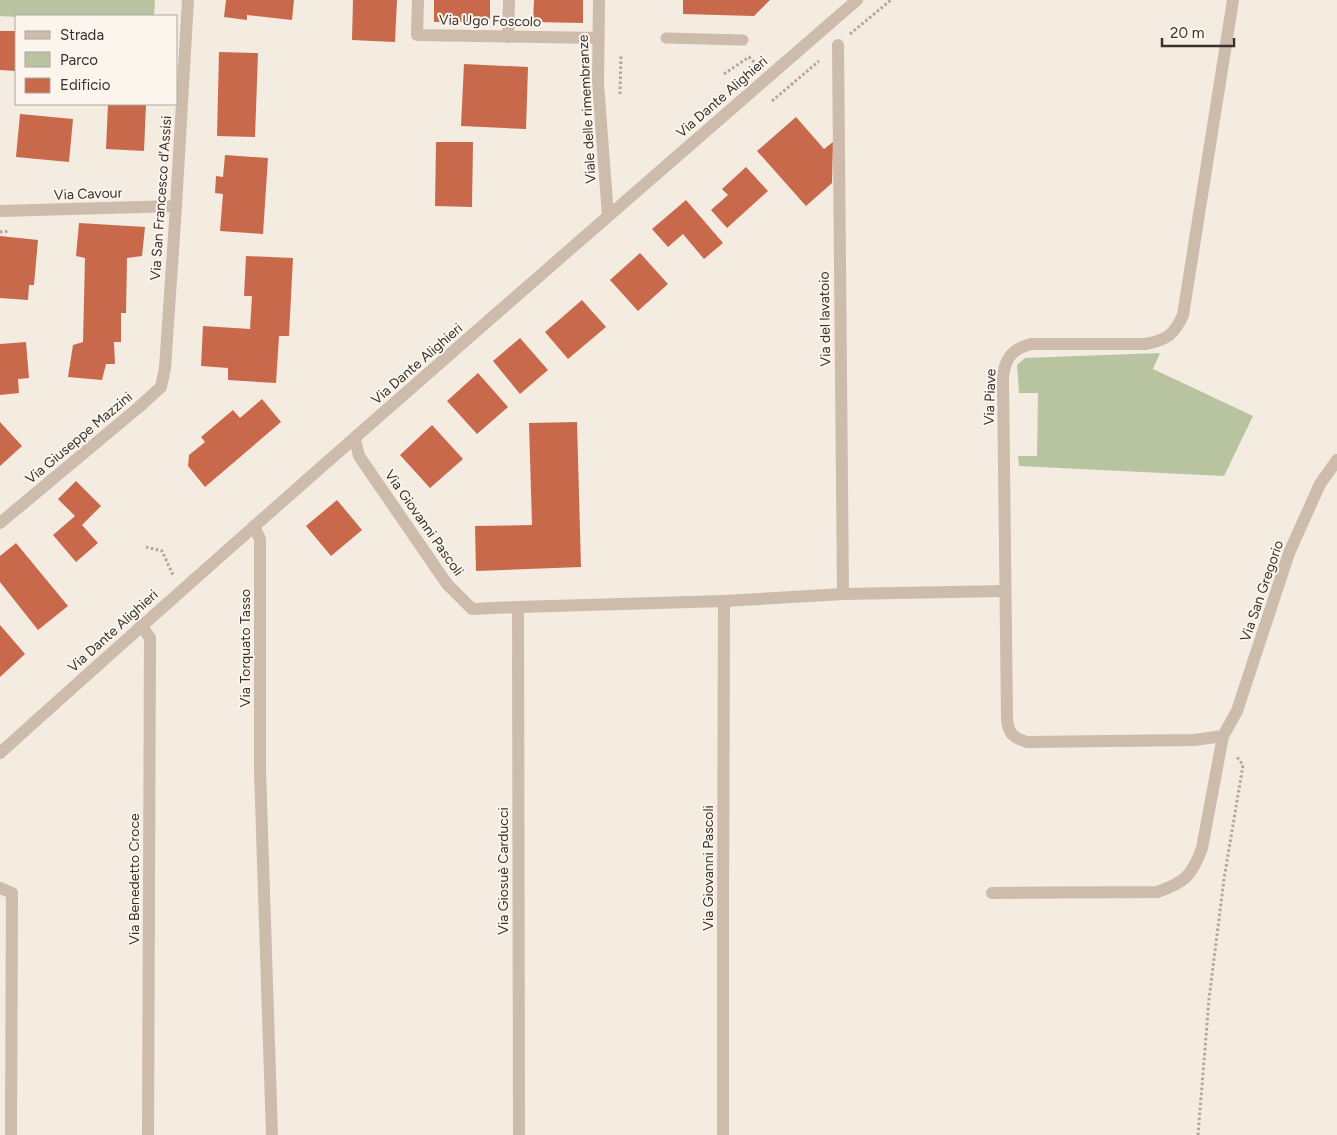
<svg xmlns="http://www.w3.org/2000/svg" width="1337" height="1135" viewBox="0 0 1337 1135" font-family="Figtree,sans-serif">
	<style>
		.green { fill: #b8c4a0 }
		.building { fill: #c8694b }
		.lines { fill: none; stroke-linecap: round; stroke-linejoin: round }
		.path { stroke: #b9a596; stroke-width: 3; stroke-dasharray: 2.5 2.5; stroke-linecap: butt }
		.service { stroke: #cdbbac; stroke-width: 11 }
		.pedestrian { stroke: #cdbbac; stroke-width: 12 }
		.minor { stroke: #cdbbac; stroke-width: 12 }
		.labels { text-anchor: middle; dominant-baseline: central; stroke-width: 4; stroke-linejoin: round; paint-order: stroke }
		.street-label { font-size: 14px; fill: #3b302b; stroke: #fbf5ee }
	</style>
	<rect width="100%" height="100%" fill="#f4ebe1"/>
	<g class="green">
		<polygon points="0,0 155,0 154,16 16,17 0,16"/>
		<polygon points="1160,353 1153,369 1253,416 1224,476 1019,466 1018,456 1037,456 1038,393 1019,393 1017,365 1025,358"/>
	</g>
	<g class="building">
		<polygon points="226,0 294,0 292,20 247,15 247,20 224,17"/>
		<polygon points="353,0 397,0 395,42 352,40"/>
		<rect x="434" y="0" width="56" height="22"/>
		<polygon points="534,0 583,0 583,23 533,22"/>
		<polygon points="683,0 770,0 754,16 683,14"/>
		<polygon points="0,31 16,31 16,71 0,70"/>
		<polygon points="219,52 258,53 255,137 217,136"/>
		<polygon points="464,64 528,67 526,129 461,126"/>
		<polygon points="108,104 146,104 144,151 106,149"/>
		<polygon points="20,114 73,119 69,162 16,157"/>
		<polygon points="796,117 824,149 833,142 832,183 806,206 757,151"/>
		<polygon points="436,142 473,142 472,207 435,206"/>
		<polygon points="225,155 268,158 263,234 220,231 223,194 215,193 216,176 223,177"/>
		<polygon points="746,167 768,191 727,228 711,210 728,195 722,189"/>
		<polygon points="686,200 723,243 704,259 683,234 668,247 652,229"/>
		<polygon points="79,223 145,227 142,256 127,258 126,313 121,313 121,342 114,342 115,364 106,364 102,380 68,377 73,345 83,342 85,258 76,256"/>
		<polygon points="0,236 38,240 34,285 29,285 28,300 0,298"/>
		<polygon points="640,253 668,284 638,311 610,280"/>
		<polygon points="246,256 293,258 289,336 279,336 276,383 228,380 228,368 201,366 203,326 250,329 252,296 244,296"/>
		<polygon points="582,300 606,327 568,359 545,332"/>
		<polygon points="520,338 548,370 520,394 493,361"/>
		<polygon points="26,342 29,378 18,379 19,393 0,395 0,344"/>
		<polygon points="478,373 508,407 477,434 447,401"/>
		<polygon points="262,399 281,422 205,487 188,466 189,455 205,442 201,437 233,410 240,418"/>
		<polygon points="0,422 22,446 0,466"/>
		<polygon points="577,422 581,567 476,571 475,526 532,525 529,423"/>
		<polygon points="432,425 463,459 430,488 400,455"/>
		<polygon points="76,481 101,506 82,525 98,543 76,562 53,535 75,516 58,499"/>
		<polygon points="337,500 362,530 331,556 306,526"/>
		<polygon points="16,543 68,606 38,630 0,582 0,556"/>
		<polygon points="0,625 25,654 0,677"/>
	</g>
	<g class="lines">
		<g class="path">
			<polyline points="850,34 891,0"/>
			<polyline points="724,74 749,57 755,63"/>
			<polyline points="620,94 621,54"/>
			<polyline points="772,101 819,61"/>
			<polyline points="0,232 9,231"/>
			<polyline points="146,547 162,551 173,575"/>
			<polyline points="1198,1135 1209,999 1224,879 1243,765 1237,757"/>
		</g>
		<polyline class="service" points="666,38 743,40"/>
		<polyline class="pedestrian" points="838,45 843,594"/>
		<g class="minor">
			<polyline points="418,0 417,35 598,38"/>
			<polyline points="599,0 598,84 608,216"/>
			<polyline points="508,37 509,0"/>
			<polyline points="0,211 176,206"/>
			<polyline points="355,439 359,456 447,584 472,609 518,607 724,601 843,594 1005,591"/>
			<polyline points="0,523 139,407 161,387 165,368 176,206 188,0"/>
			<polyline points="254,526 260,539 260,771 272,1135"/>
			<polyline points="518,607 519,1135"/>
			<polyline points="141,625 150,638 148,1135"/>
			<path d="M1223,736l-29,4 -167,2c-14,-4 -19,-9 -20,-23l-4,-340c1,-20 9,-30 28,-35h114c22,-4 29,-9 38,-29l50,-315"/>
			<path d="M0,753c282,-254 570,-504 857,-753"/>
			<polyline points="0,888 12,893 11,1135"/>
			<path d="M992,893l165,-1c27,-9 35,-16 45,-44l21,-112 14,-25 52,-158 31,-69 17,-24"/>
			<polyline points="723,1135 723,919 724,601"/>
		</g>
	</g>
	<g class="labels">
		<g class="street-label">
			<text transform="translate(490 21) rotate(1)">Via Ugo Foscolo</text>
			<text transform="translate(722 97) rotate(-41)">Via Dante Alighieri</text>
			<text transform="translate(587 109) rotate(-93)">Viale delle rimembranze</text>
			<text transform="translate(88 194) rotate(-2)">Via Cavour</text>
			<text transform="translate(161 198) rotate(-86)">Via San Francesco d'Assisi</text>
			<text transform="translate(825 319) rotate(-91)">Via del lavatoio</text>
			<text transform="translate(417 364) rotate(-41)">Via Dante Alighieri</text>
			<text transform="translate(990 397) rotate(-88)">Via Piave</text>
			<text transform="translate(79 438) rotate(-40)">Via Giuseppe Mazzini</text>
			<text transform="translate(424 523) rotate(55)">Via Giovanni Pascoli</text>
			<text transform="translate(1262 591) rotate(-71)">Via San Gregorio</text>
			<text transform="translate(113 631) rotate(-42)">Via Dante Alighieri</text>
			<text transform="translate(245 648) rotate(-90)">Via Torquato Tasso</text>
			<text transform="translate(708 868) rotate(-90)">Via Giovanni Pascoli</text>
			<text transform="translate(503 871) rotate(-90)">Via Giosuè Carducci</text>
			<text transform="translate(134 879) rotate(-90)">Via Benedetto Croce</text>
		</g>
	</g>
	<rect x="15" y="15" width="162" height="90" fill="#fbf5ee" stroke="#aea6a0"/>
	<rect x="25" y="31" width="25" height="8" fill="#cdbbac" stroke="#aea6a0"/>
	<text x="60" y="40" font-size="15" fill="#3b302b">Strada</text>
	<rect x="25" y="52" width="25" height="15" fill="#b8c4a0" stroke="#aea6a0"/>
	<text x="60" y="65" font-size="15" fill="#3b302b">Parco</text>
	<rect x="25" y="78" width="25" height="15" fill="#c8694b" stroke="#aea6a0"/>
	<text x="60" y="90" font-size="15" fill="#3b302b">Edificio</text>
	<path d="M1162 38v8h72v-8" fill="none" stroke="#3b302b" stroke-width="2.5"/>
	<text x="1170" y="38" font-size="15" fill="#3b302b" stroke="#fbf5ee" stroke-width="4" paint-order="stroke">20 m</text>
</svg>
